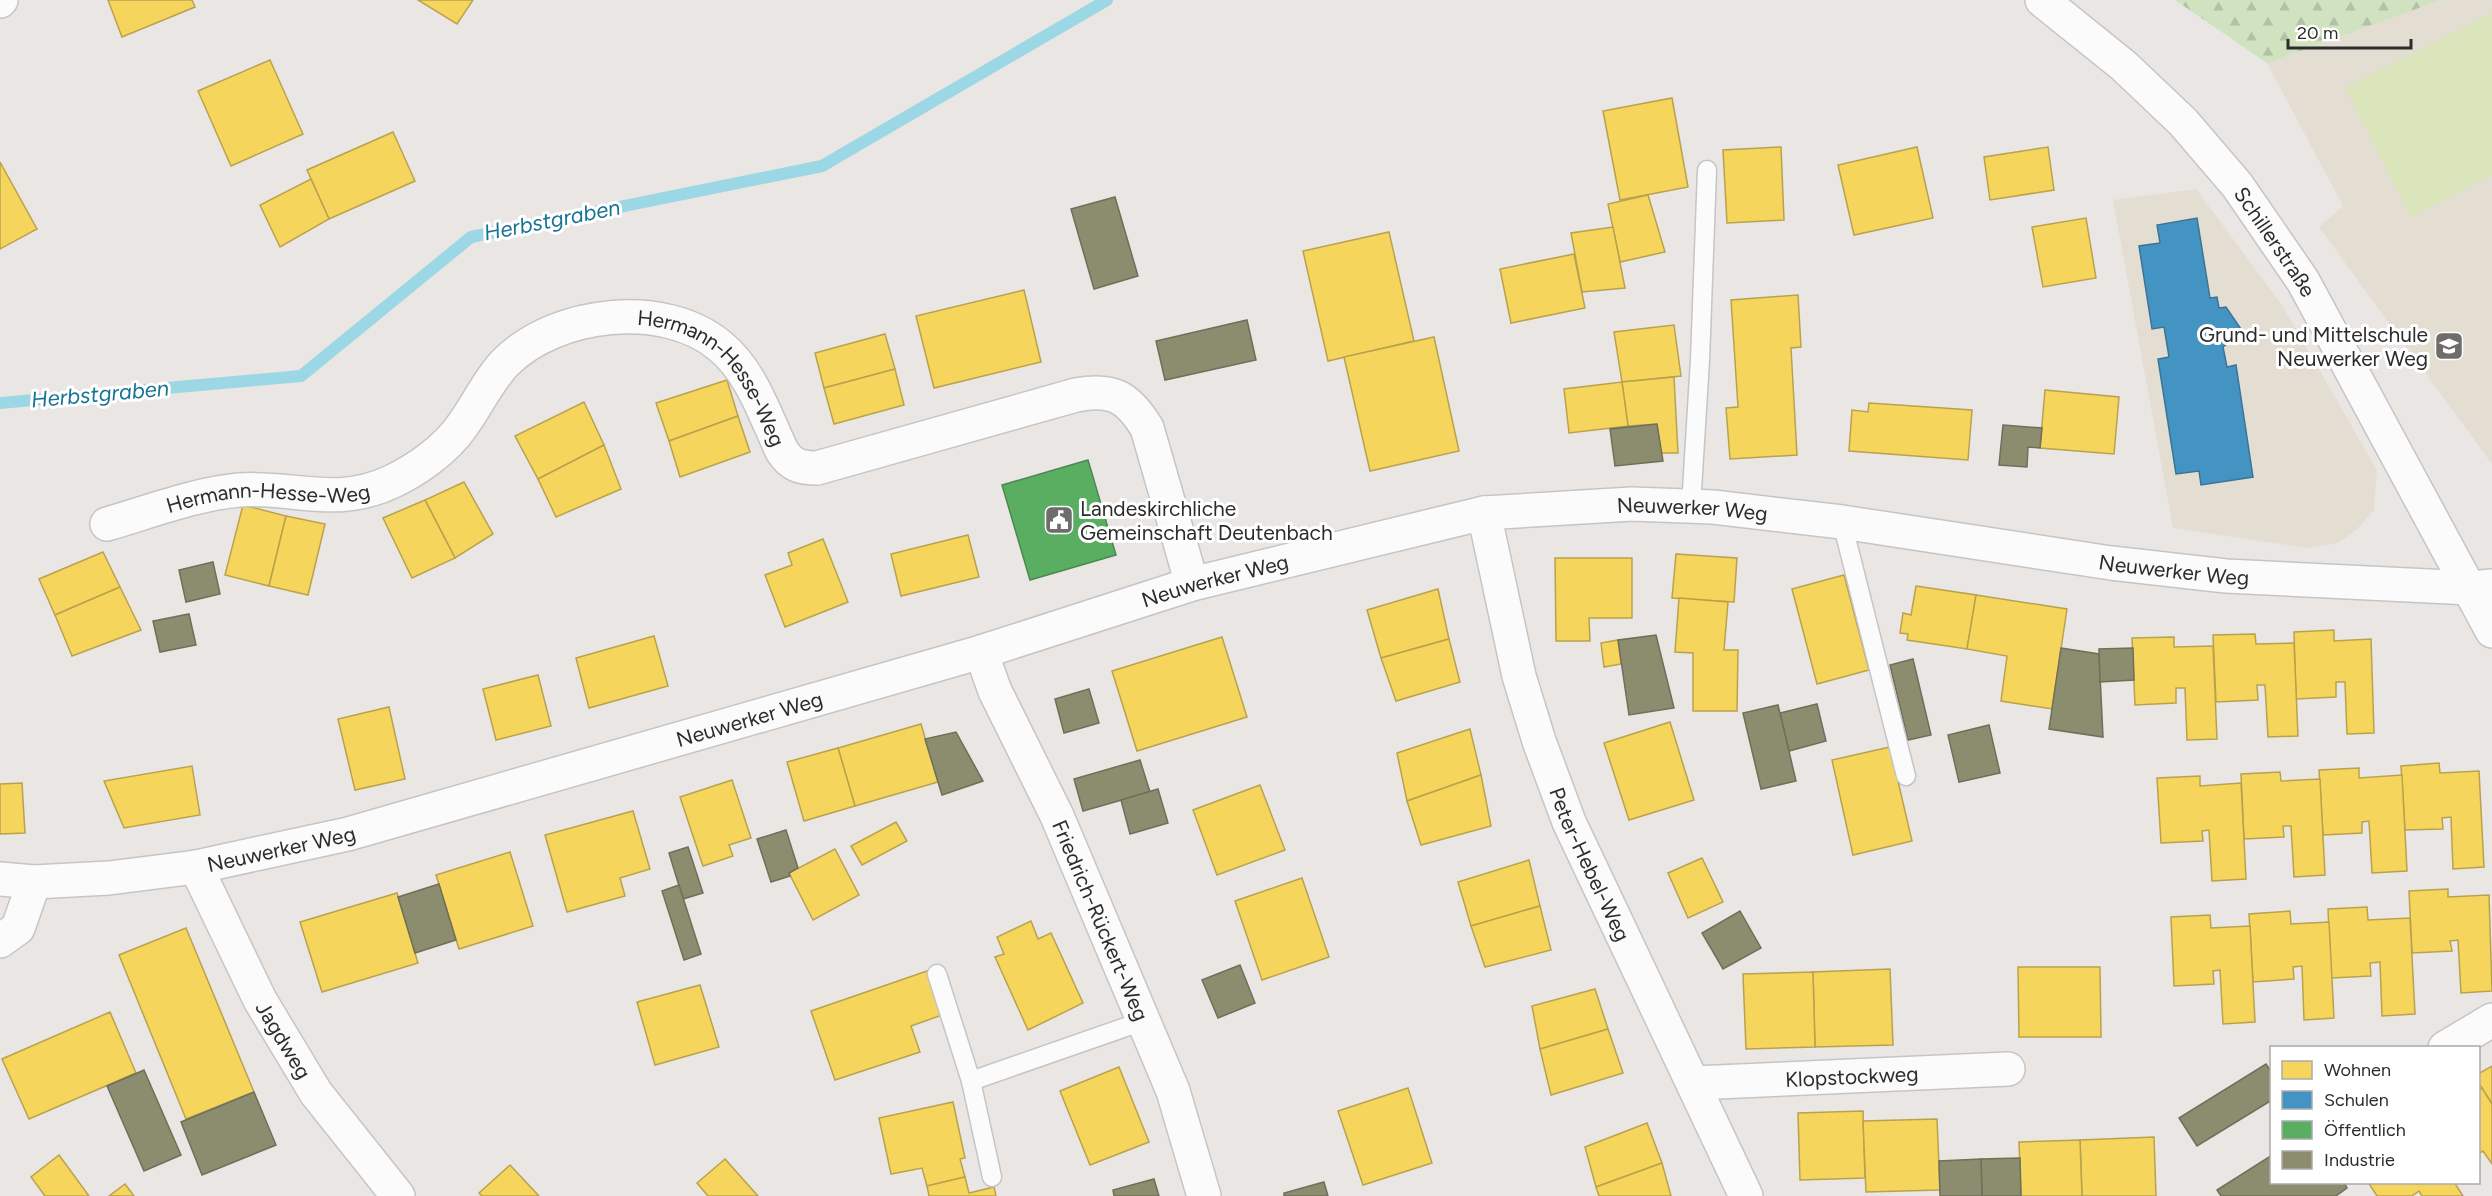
<svg xmlns="http://www.w3.org/2000/svg" width="2492" height="1196" viewBox="0 0 2492 1196" font-family="Figtree,sans-serif">
	<style>
		.education { fill: #e4ddd2 }
		.forest { fill: url(#forest-firs) }
		.pitch { fill: #dae5bc }
		.homes { fill: #f6d55c; stroke: #b9a24e; stroke-width: 1.5 }
		.schools { fill: #4393c3; stroke: #3c7496; stroke-width: 1.5 }
		.public { fill: #5aae61; stroke: #4c8751; stroke-width: 1.5 }
		.industry { fill: #8c8c6e; stroke: #6f6f5a; stroke-width: 1.5 }
		.lines { fill: none; stroke-linecap: round; stroke-linejoin: round }
		.stream { stroke: #9cd7e6; stroke-width: 12 }
		.service-casing { stroke: #c6c5c5; stroke-width: 21 }
		.minor-casing { stroke: #c6c5c5; stroke-width: 36 }
		.tertiary-casing { stroke: #c6c5c5; stroke-width: 36 }
		.service { stroke: #fcfbfb; stroke-width: 18 }
		.minor { stroke: #fcfbfb; stroke-width: 33 }
		.tertiary { stroke: #fcfbfb; stroke-width: 33 }
		.labels { text-anchor: middle; dominant-baseline: central; stroke-width: 6; stroke-linejoin: round; paint-order: stroke }
		.street-label { font-size: 21px; fill: #2c2c2c; stroke: #fff }
		.poi-label { font-size: 21px; fill: #2c2c2c; stroke: #fff; text-anchor: end }
		.water-label { font-size: 22px; font-style: italic; fill: #177395; stroke: #fff }
	</style>
	<defs>
		<pattern id="forest-firs" width="22" height="20" patternUnits="userSpaceOnUse" patternTransform="scale(1.5)"><rect width="22" height="20" fill="#d0e2bf"/><path d="M5 1l3.5 6h-7zM16 11l3.5 6h-7z" fill="#b3c2a4"/></pattern>
	</defs>
	<rect width="100%" height="100%" fill="#eae6e3"/>
	<g class="education">
		<polygon points="2441,0 2492,0 2492,464 2319,227 2343,206 2267,63"/>
		<polygon points="2196,189 2282,305 2377,470 2374,510 2357,529 2338,543 2308,548 2173,528 2113,200"/>
	</g>
	<polygon class="forest" points="2175,0 2441,0 2267,63"/>
	<polygon class="pitch" points="2492,13 2492,175 2411,217 2345,88"/>
	<g class="homes">
		<polygon points="108,0 192,0 195,7 122,37"/>
		<polygon points="418,0 473,0 457,24"/>
		<polygon points="270,60 303,134 231,166 198,91"/>
		<polygon points="1672,98 1688,187 1620,200 1603,111"/>
		<polygon points="393,132 415,181 329,219 307,170"/>
		<polygon points="1781,147 1784,220 1727,223 1723,150"/>
		<polygon points="1917,147 1933,218 1854,235 1838,165"/>
		<polygon points="2048,147 2054,190 1990,200 1984,157"/>
		<polygon points="0,162 37,229 0,249"/>
		<polygon points="311,179 329,219 280,247 260,205"/>
		<polygon points="1648,195 1665,252 1620,262 1608,204"/>
		<polygon points="2086,218 2096,278 2043,287 2032,227"/>
		<polygon points="1613,227 1625,288 1582,292 1571,233"/>
		<polygon points="1389,232 1414,341 1328,361 1303,251"/>
		<polygon points="1574,254 1585,308 1511,323 1500,269"/>
		<polygon points="1024,290 1041,362 934,388 916,316"/>
		<polygon points="1798,295 1801,347 1791,348 1797,455 1730,459 1726,408 1738,407 1731,300"/>
		<polygon points="1674,325 1681,376 1622,382 1614,332"/>
		<polygon points="885,334 895,369 824,388 815,353"/>
		<polygon points="1434,337 1459,451 1370,471 1344,357"/>
		<polygon points="895,369 904,405 834,424 824,388"/>
		<polygon points="1674,377 1678,453 1661,453 1657,424 1628,426 1622,382"/>
		<polygon points="727,380 738,416 669,441 656,403"/>
		<polygon points="1622,382 1628,426 1569,433 1564,389"/>
		<polygon points="2045,390 2119,397 2114,454 2040,448"/>
		<polygon points="584,402 604,445 538,479 515,436"/>
		<polygon points="1869,403 1972,410 1968,460 1849,451 1852,410 1868,412"/>
		<polygon points="738,416 750,452 680,477 669,441"/>
		<polygon points="604,445 621,489 556,517 538,479"/>
		<polygon points="464,482 493,534 455,558 425,500"/>
		<polygon points="425,500 455,558 412,578 383,518"/>
		<polygon points="243,505 286,516 269,586 225,575"/>
		<polygon points="286,516 325,524 308,595 269,586"/>
		<polygon points="968,535 979,577 901,596 891,554"/>
		<polygon points="823,539 848,602 785,627 765,575 792,565 788,553"/>
		<polygon points="103,552 120,587 55,615 39,579"/>
		<polygon points="1676,554 1737,558 1734,602 1672,598"/>
		<polygon points="1555,558 1632,558 1632,618 1589,618 1590,641 1556,641"/>
		<polygon points="1844,575 1869,670 1817,684 1792,589"/>
		<polygon points="1916,586 1976,595 1967,649 1907,640 1908,634 1900,633 1903,613 1911,615"/>
		<polygon points="120,587 141,630 72,656 55,615"/>
		<polygon points="1438,589 1449,639 1381,658 1367,610"/>
		<polygon points="1976,595 2067,609 2052,709 2001,701 2007,656 1967,649"/>
		<polygon points="1679,598 1728,602 1724,650 1738,650 1737,711 1693,711 1693,653 1675,652"/>
		<polygon points="2334,630 2334,641 2371,639 2374,733 2347,734 2345,682 2336,682 2336,697 2296,699 2294,632"/>
		<polygon points="2255,634 2256,644 2294,643 2298,736 2268,737 2265,685 2257,685 2258,700 2216,702 2213,635"/>
		<polygon points="654,636 668,686 589,708 576,658"/>
		<polygon points="1222,637 1247,717 1137,751 1112,671"/>
		<polygon points="2174,637 2174,647 2213,646 2217,739 2187,740 2185,688 2176,688 2176,703 2135,705 2132,638"/>
		<polygon points="1449,639 1460,682 1396,701 1381,658"/>
		<polygon points="1618,640 1621,664 1604,667 1601,643"/>
		<polygon points="538,675 551,726 496,740 483,689"/>
		<polygon points="389,707 405,779 355,790 338,719"/>
		<polygon points="1670,722 1694,800 1629,820 1604,743"/>
		<polygon points="921,724 938,782 855,806 838,748"/>
		<polygon points="1470,729 1481,775 1407,801 1397,753"/>
		<polygon points="1890,747 1912,841 1853,855 1832,760"/>
		<polygon points="838,748 855,806 804,821 787,762"/>
		<polygon points="2439,763 2440,773 2479,771 2484,867 2453,869 2451,817 2442,818 2443,829 2405,830 2401,766"/>
		<polygon points="192,766 200,815 124,828 104,781"/>
		<polygon points="2359,768 2359,778 2402,775 2407,871 2372,873 2369,821 2362,822 2362,833 2323,835 2319,770"/>
		<polygon points="2280,772 2281,781 2320,779 2325,875 2294,877 2291,826 2283,826 2284,837 2244,839 2241,774"/>
		<polygon points="1481,775 1491,826 1421,845 1407,801"/>
		<polygon points="2200,776 2200,786 2241,783 2246,879 2212,881 2209,830 2202,831 2203,841 2161,843 2157,778"/>
		<polygon points="732,780 751,838 729,845 733,856 703,866 680,797"/>
		<polygon points="22,783 25,833 0,834 0,784"/>
		<polygon points="1260,785 1285,850 1217,875 1193,810"/>
		<polygon points="633,811 650,869 620,878 625,896 567,912 545,835"/>
		<polygon points="896,822 907,841 862,865 851,846"/>
		<polygon points="835,849 859,895 813,920 789,873"/>
		<polygon points="510,852 533,926 459,949 436,875"/>
		<polygon points="1702,858 1723,902 1688,918 1668,873"/>
		<polygon points="1529,860 1540,906 1471,926 1458,882"/>
		<polygon points="1302,878 1329,957 1262,980 1235,901"/>
		<polygon points="2448,889 2448,897 2489,895 2492,991 2461,993 2458,940 2450,941 2452,951 2412,953 2409,891"/>
		<polygon points="397,893 418,963 322,992 300,922"/>
		<polygon points="1540,906 1551,950 1485,967 1471,926"/>
		<polygon points="2367,907 2368,920 2410,918 2415,1014 2382,1016 2380,962 2370,963 2371,976 2331,978 2328,909"/>
		<polygon points="2290,911 2291,924 2329,922 2334,1018 2304,1020 2302,966 2293,967 2294,979 2253,982 2249,914"/>
		<polygon points="2210,915 2211,928 2250,926 2255,1022 2223,1024 2220,970 2213,971 2214,984 2174,986 2171,917"/>
		<polygon points="1031,921 1038,939 1051,933 1083,1003 1028,1030 995,957 1004,954 997,937"/>
		<polygon points="186,928 254,1092 186,1119 119,955"/>
		<polygon points="2018,967 2100,967 2101,1037 2019,1037"/>
		<polygon points="1890,969 1893,1045 1815,1047 1813,972"/>
		<polygon points="927,971 942,1015 911,1026 920,1052 835,1080 811,1011"/>
		<polygon points="1813,972 1815,1047 1746,1049 1743,974"/>
		<polygon points="700,985 719,1047 655,1065 637,1002"/>
		<polygon points="1595,989 1608,1029 1540,1049 1532,1006"/>
		<polygon points="110,1012 136,1073 29,1119 2,1059"/>
		<polygon points="1608,1029 1623,1073 1551,1095 1540,1049"/>
		<polygon points="2492,1066 2492,1104 2478,1082 2478,1074"/>
		<polygon points="1119,1067 1149,1142 1090,1165 1060,1091"/>
		<polygon points="1408,1088 1432,1163 1363,1185 1338,1111"/>
		<polygon points="2482,1088 2492,1104 2492,1164 2483,1151 2478,1154 2478,1091"/>
		<polygon points="953,1102 965,1158 960,1159 965,1177 927,1186 922,1168 891,1174 879,1118"/>
		<polygon points="1863,1111 1865,1178 1800,1180 1798,1113"/>
		<polygon points="1937,1119 1940,1190 1866,1192 1863,1121"/>
		<polygon points="1647,1123 1662,1163 1596,1187 1585,1147"/>
		<polygon points="2154,1137 2156,1196 2082,1196 2080,1140"/>
		<polygon points="2080,1140 2082,1196 2021,1196 2019,1142"/>
		<polygon points="59,1155 89,1196 45,1196 31,1177"/>
		<polygon points="725,1159 758,1196 708,1196 697,1183"/>
		<polygon points="1662,1163 1671,1196 1599,1196 1596,1187"/>
		<polygon points="510,1165 539,1196 482,1196 479,1193"/>
		<polygon points="965,1177 969,1193 994,1187 996,1196 929,1196 927,1186"/>
		<polygon points="2368,1182 2454,1182 2463,1196 2422,1196 2419,1191 2412,1196 2377,1196"/>
		<polygon points="125,1184 134,1196 109,1196"/>
	</g>
	<polygon class="schools" points="2197,218 2210,298 2217,297 2219,308 2226,307 2243,332 2223,347 2227,367 2236,365 2253,477 2201,485 2199,471 2176,474 2158,359 2169,357 2164,327 2152,329 2139,246 2160,243 2157,225"/>
	<polygon class="public" points="1088,460 1116,555 1030,580 1002,485"/>
	<g class="industry">
		<polygon points="1115,197 1138,276 1094,289 1071,209"/>
		<polygon points="1247,320 1256,360 1165,380 1156,341"/>
		<polygon points="1657,424 1663,461 1615,466 1610,429"/>
		<polygon points="2003,425 2042,428 2040,448 2028,447 2027,467 1999,465"/>
		<polygon points="213,562 220,594 186,602 179,570"/>
		<polygon points="189,614 196,645 160,652 153,621"/>
		<polygon points="1656,635 1674,708 1629,715 1618,640"/>
		<polygon points="2061,648 2099,654 2103,737 2049,729"/>
		<polygon points="2133,648 2134,680 2100,682 2099,649"/>
		<polygon points="1913,659 1931,735 1908,740 1890,665"/>
		<polygon points="1089,689 1099,723 1064,733 1055,699"/>
		<polygon points="1817,704 1826,741 1789,751 1780,713"/>
		<polygon points="1778,705 1796,781 1761,789 1743,713"/>
		<polygon points="1989,725 2000,773 1959,782 1948,735"/>
		<polygon points="956,732 983,781 942,795 925,739"/>
		<polygon points="1140,760 1150,792 1083,811 1074,779"/>
		<polygon points="1158,789 1168,823 1130,834 1121,800"/>
		<polygon points="786,830 798,868 789,873 790,876 771,882 757,839"/>
		<polygon points="688,847 703,893 683,899 669,853"/>
		<polygon points="439,884 456,940 415,953 398,897"/>
		<polygon points="679,885 701,954 684,960 662,891"/>
		<polygon points="1740,911 1761,948 1723,969 1702,933"/>
		<polygon points="1240,965 1255,1003 1218,1018 1202,980"/>
		<polygon points="2266,1064 2272,1073 2272,1100 2197,1146 2179,1118"/>
		<polygon points="144,1070 181,1155 144,1171 107,1086"/>
		<polygon points="254,1092 276,1145 202,1175 181,1122"/>
		<polygon points="2272,1155 2272,1182 2344,1182 2347,1188 2336,1196 2221,1196 2217,1190"/>
		<polygon points="2020,1158 2021,1196 1982,1196 1981,1159"/>
		<polygon points="1981,1159 1982,1196 1940,1196 1939,1161"/>
		<polygon points="1154,1179 1159,1196 1114,1196 1113,1190"/>
		<polygon points="1324,1182 1328,1196 1284,1196 1284,1193"/>
	</g>
	<g class="lines">
		<polyline class="stream" points="0,403 301,376 471,237 822,166 1107,0"/>
		<g class="service-casing">
			<g id="service">
				<polyline points="1691,506 1700,360 1707,170"/>
				<polyline points="1842,522 1906,776"/>
				<polyline points="937,974 971,1081 992,1177"/>
				<polyline points="971,1081 1143,1021"/>
			</g>
		</g>
		<g class="minor-casing">
			<g id="minor">
				<path id="s1" d="M2042,0l82,66 59,56 54,63 66,96 189,350"/>
				<path id="s2" d="M1484,513l35,163 20,65 30,81 177,374"/>
				<path id="s3" d="M107,524c42,-12 88,-30 132,-34 55,-4 96,18 152,-8 26,-12 55,-33 71,-56 15,-20 26,-46 44,-64 50,-50 158,-63 214,-16 31,25 45,69 62,105 9,14 18,17 35,17l259,-73c37,-7 52,2 71,33l45,156"/>
				<path id="s4" d="M981,652l14,39 62,125 116,275 31,105"/>
				<path id="s5" d="M196,867l64,133 56,93 82,103"/>
				<path id="s6" d="M0,879l34,3 75,-4 87,-11 152,-33 633,-182 211,-68 292,-71 148,-9 81,3 129,15 269,41 115,13 244,12 22,-2"/>
				<polyline points="0,941 18,928 34,882"/>
				<polyline points="2445,1048 2492,1020"/>
				<path id="s7" d="M1694,1083l314,-14"/>
			</g>
		</g>
		<g class="tertiary-casing">
			<polyline id="tertiary" points="0,1 1,0"/>
		</g>
		<use href="#service" class="service"/>
		<use href="#minor" class="minor"/>
		<use href="#tertiary" class="tertiary"/>
	</g>
	<defs>
		<g id="school-square" transform="scale(1.5)"><rect x="-9" y="-9" width="18" height="18" rx="4" fill="#6e6d6c" stroke="#fff"/><path d="M0-5L7-2L0 1L-7-2ZM-4 1L0 2.5L4 1V4Q0 6-4 4Z" fill="#fff"/></g>
		<g id="civic-square" transform="scale(1.5)"><rect x="-9" y="-9" width="18" height="18" rx="4" fill="#6e6d6c" stroke="#fff"/><path d="M-.6-6.5H3V-4.5H.6V-3L4-1V1h2V6H-6V1h2V-1L-.6-3ZM-1.2 2.5V6h2.4V2.5Z" fill="#fff"/></g>
	</defs>
	<g fill-rule="evenodd">
		<use href="#school-square" x="2449" y="346"/>
		<use href="#civic-square" x="1059" y="520"/>
	</g>
	<g class="labels">
		<g class="street-label">
			<text stroke="none"><textPath href="#s1" startOffset="338">Schillerstraße</textPath></text>
			<text stroke="none"><textPath href="#s3" startOffset="705">Hermann-Hesse-Weg</textPath></text>
			<text stroke="none"><textPath href="#s3" startOffset="165">Hermann-Hesse-Weg</textPath></text>
			<text stroke="none"><textPath href="#s6" startOffset="1742">Neuwerker Weg</textPath></text>
			<text stroke="none"><textPath href="#s6" startOffset="2228">Neuwerker Weg</textPath></text>
			<text stroke="none"><textPath href="#s6" startOffset="1256">Neuwerker Weg</textPath></text>
			<text stroke="none"><textPath href="#s6" startOffset="770">Neuwerker Weg</textPath></text>
			<text stroke="none"><textPath href="#s6" startOffset="284">Neuwerker Weg</textPath></text>
			<text stroke="none"><textPath href="#s2" startOffset="368">Peter-Hebel-Weg</textPath></text>
			<text stroke="none"><textPath href="#s4" startOffset="294">Friedrich-Rückert-Weg</textPath></text>
			<text stroke="none"><textPath href="#s5" startOffset="194">Jagdweg</textPath></text>
			<text stroke="none"><textPath href="#s7" startOffset="158">Klopstockweg</textPath></text>
		</g>
		<g class="poi-label">
			<text x="2428" y="334">Grund- und Mittelschule<tspan x="2428" dy="24">Neuwerker Weg</tspan></text>
			<text x="1080" y="508" text-anchor="start">Landeskirchliche<tspan x="1080" dy="24">Gemeinschaft Deutenbach</tspan></text>
		</g>
		<g class="water-label">
			<text transform="translate(552 220) rotate(-11)">Herbstgraben</text>
			<text transform="translate(100 394) rotate(-5)">Herbstgraben</text>
		</g>
	</g>
	<rect x="2270" y="1046" width="210" height="138" fill="#ffffff" stroke="#ababab" stroke-width="1.5"/>
	<rect x="2282" y="1061" width="30" height="18" fill="#f6d55c" stroke="#ababab" stroke-width="1.5"/>
	<text x="2324" y="1076" font-size="18" fill="#2c2c2c">Wohnen</text>
	<rect x="2282" y="1091" width="30" height="18" fill="#4393c3" stroke="#ababab" stroke-width="1.5"/>
	<text x="2324" y="1106" font-size="18" fill="#2c2c2c">Schulen</text>
	<rect x="2282" y="1121" width="30" height="18" fill="#5aae61" stroke="#ababab" stroke-width="1.5"/>
	<text x="2324" y="1136" font-size="18" fill="#2c2c2c">Öffentlich</text>
	<rect x="2282" y="1151" width="30" height="18" fill="#8c8c6e" stroke="#ababab" stroke-width="1.5"/>
	<text x="2324" y="1166" font-size="18" fill="#2c2c2c">Industrie</text>
	<path d="M2288 39v9h123v-9" fill="none" stroke="#2c2c2c" stroke-width="3"/>
	<text x="2297" y="39" font-size="18" fill="#2c2c2c" stroke="#ffffff" stroke-width="4.5" paint-order="stroke">20 m</text>
</svg>
